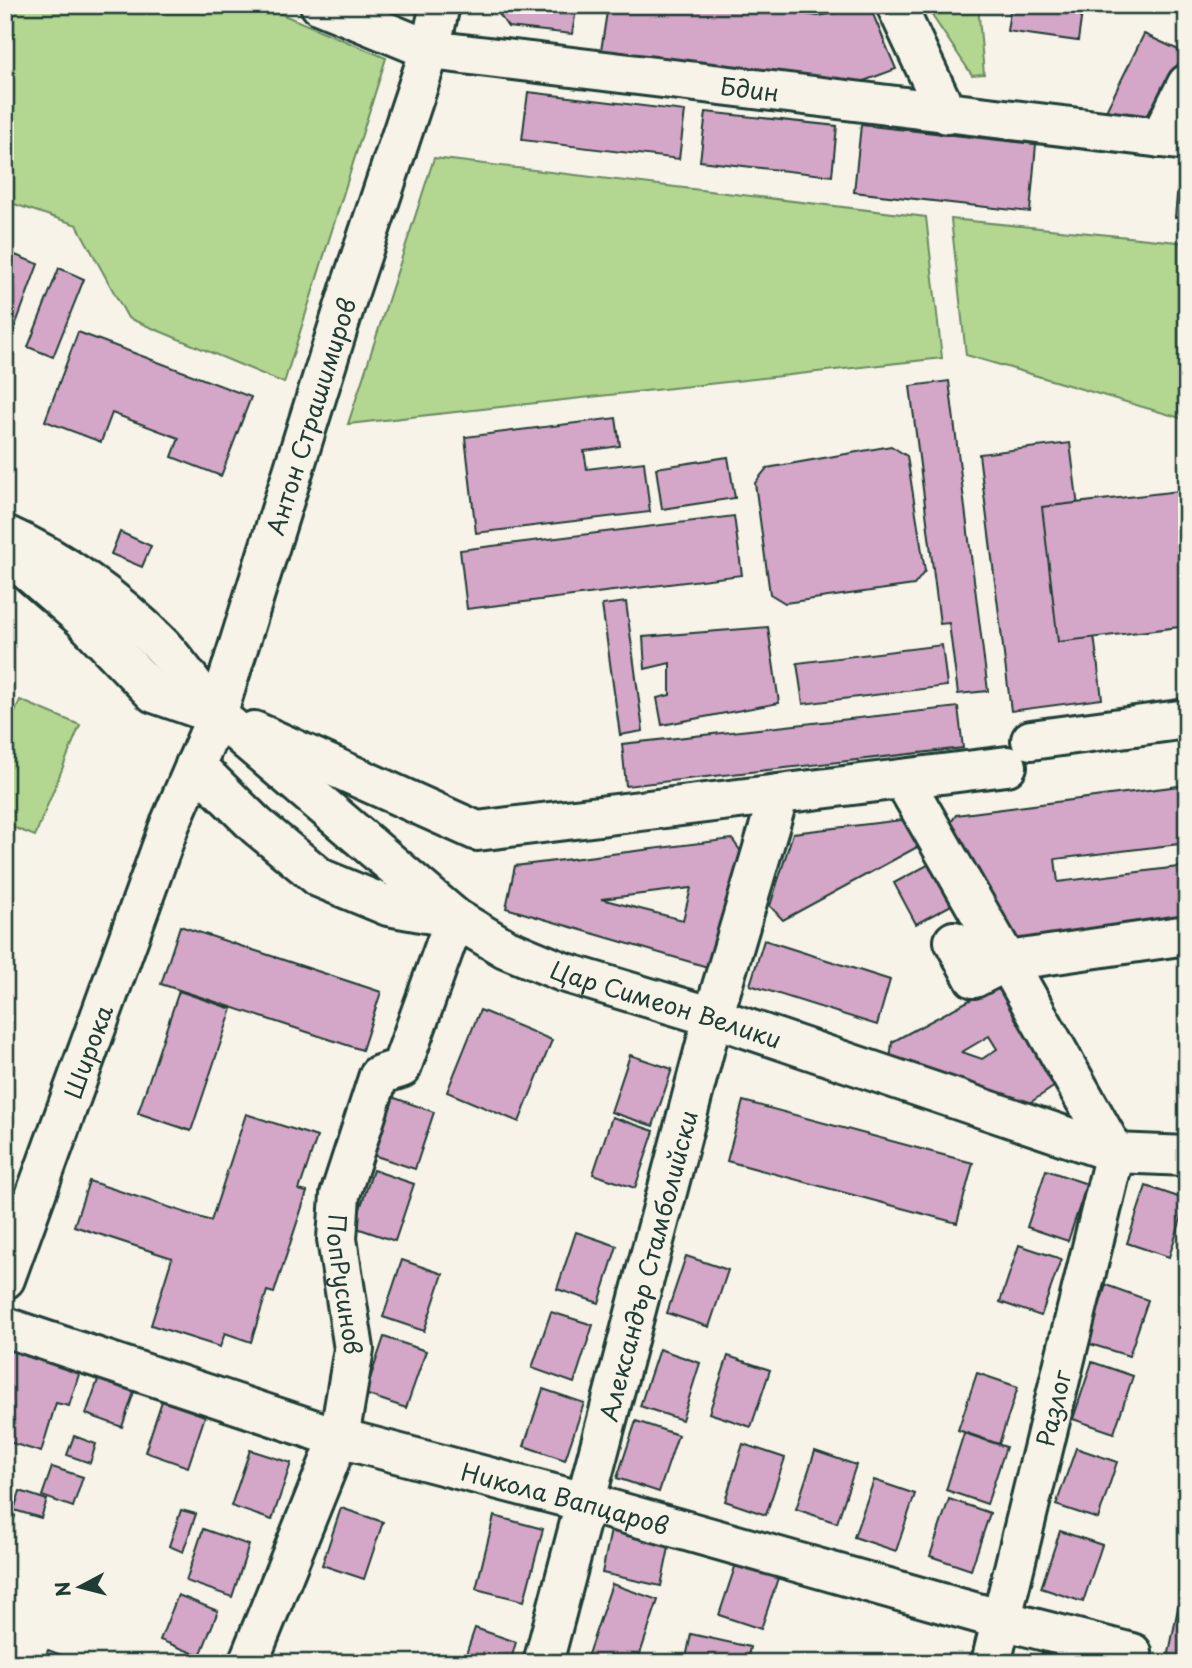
<svg xmlns="http://www.w3.org/2000/svg" width="1192" height="1668" viewBox="0 0 1192 1668" font-family="'Playpen Sans',sans-serif">
	<style>
		.green { fill: #b3d690; stroke: #698a62; stroke-width: 2 }
		.building { fill: #d4a6c7; stroke: #1f3d34; stroke-width: 2; fill-rule: evenodd }
		.lines { fill: none; stroke-linecap: round; stroke-linejoin: round }
		.minor-casing { stroke: #1f3d34; stroke-width: 44 }
		.major-casing { stroke: #1f3d34; stroke-width: 44 }
		.minor { stroke: #f7f3e8; stroke-width: 38 }
		.major { stroke: #f7f3e8; stroke-width: 38 }
		.labels { text-anchor: middle; dominant-baseline: central; stroke-width: 7; stroke-linejoin: round; paint-order: stroke }
		.street-label { font-size: 24px; fill: #1f3d34; stroke: #f7f3e8 }
	</style>
	<rect width="100%" height="100%" fill="#f7f3e8"/>
	<filter id="ink" filterUnits="userSpaceOnUse"><feTurbulence type="fractalNoise" baseFrequency=".0143" numOctaves="2"/><feDisplacementMap in="SourceGraphic" scale="14" xChannelSelector="R" yChannelSelector="G"/><feConvolveMatrix kernelMatrix="1 2 1 2 8 2 1 2 1" color-interpolation-filters="sRGB"/></filter>
	<g filter="url(#ink)">
		<g class="green">
			<polygon points="5,5 260,5 386,58 284,383 128,318 77,225 5,201"/>
			<polygon points="925,5 978,5 984,74 972,75"/>
			<polygon points="434,158 926,217 942,358 348,424"/>
			<polygon points="951,219 1187,243 1187,420 966,355"/>
			<polygon points="20,700 80,725 35,836 5,824 5,736"/>
		</g>
		<g class="building">
			<polygon points="498,5 577,5 572,34 508,27 497,11"/>
			<polygon points="608,5 748,5 818,16 870,7 896,69 861,82 601,51"/>
			<polygon points="1011,5 1083,5 1078,41 1007,31"/>
			<polygon points="1144,34 1185,53 1143,121 1106,111"/>
			<polygon points="528,92 685,111 679,159 522,140"/>
			<polygon points="706,112 837,126 832,176 700,161"/>
			<polygon points="861,125 1036,144 1030,212 854,192"/>
			<polygon points="1179,174 1187,175 1187,218 1175,217"/>
			<polygon points="5,251 38,264 10,340 5,338"/>
			<polygon points="59,268 84,279 53,357 28,347"/>
			<polygon points="78,332 251,397 221,476 172,457 179,438 112,413 101,442 45,421"/>
			<polygon points="949,381 988,691 958,694 949,623 940,624 910,386"/>
			<polygon points="616,418 620,446 584,451 587,469 644,462 650,512 476,533 465,437"/>
			<polygon points="1070,443 1102,699 1011,711 979,454"/>
			<polygon points="891,446 907,456 925,571 914,585 785,603 770,594 755,483 767,468"/>
			<polygon points="728,457 735,498 662,509 656,468"/>
			<polygon points="1187,490 1187,626 1058,642 1042,507"/>
			<polygon points="734,516 742,575 467,609 460,550"/>
			<polygon points="120,532 151,546 142,567 111,554"/>
			<polygon points="626,602 643,731 620,735 602,605"/>
			<polygon points="768,627 779,703 662,725 657,698 670,695 670,663 645,669 643,637"/>
			<polygon points="942,645 947,686 803,704 797,663"/>
			<polygon points="958,707 963,748 626,786 622,744"/>
			<polygon points="1187,785 1187,843 1055,859 1058,882 1187,866 1187,918 1009,943 948,827 956,815"/>
			<polygon points="910,819 921,845 783,920 770,906 793,833"/>
			<path d="M732,839l10,14 -31,115 -205,-60 9,-42zM691,888l-8,32 -82,-21z"/>
			<polygon points="935,861 957,902 916,924 894,883"/>
			<polygon points="180,926 381,992 362,1050 161,984"/>
			<polygon points="764,940 890,980 877,1025 750,985"/>
			<path d="M994,987l14,9 50,88 -30,20 -138,-43 2,-19zM989,1036l8,13 -15,10 -20,-7z"/>
			<polygon points="179,991 232,1009 191,1131 138,1113"/>
			<polygon points="480,1010 552,1040 519,1122 447,1092"/>
			<polygon points="630,1055 672,1069 653,1126 611,1112"/>
			<polygon points="392,1097 434,1112 415,1169 373,1155"/>
			<polygon points="743,1101 973,1163 957,1223 727,1161"/>
			<polygon points="246,1114 317,1137 299,1190 307,1192 274,1293 267,1291 251,1342 225,1333 220,1347 151,1325 172,1258 74,1226 89,1181 211,1221"/>
			<polygon points="612,1117 654,1131 635,1188 593,1174"/>
			<polygon points="373,1170 414,1184 395,1241 354,1227"/>
			<polygon points="1046,1170 1087,1184 1068,1241 1027,1227"/>
			<polygon points="1146,1186 1187,1200 1169,1257 1127,1243"/>
			<polygon points="576,1232 617,1246 599,1303 557,1289"/>
			<polygon points="1019,1245 1061,1259 1041,1316 1000,1302"/>
			<polygon points="686,1256 728,1270 709,1327 667,1313"/>
			<polygon points="402,1260 443,1274 424,1331 383,1317"/>
			<polygon points="1106,1285 1148,1300 1129,1356 1087,1343"/>
			<polygon points="551,1312 593,1325 574,1383 532,1368"/>
			<polygon points="384,1337 426,1351 406,1408 365,1394"/>
			<polygon points="5,1348 80,1371 69,1406 56,1403 41,1452 5,1441"/>
			<polygon points="659,1349 700,1363 682,1420 640,1406"/>
			<polygon points="728,1356 770,1370 751,1427 709,1413"/>
			<polygon points="1092,1362 1133,1376 1114,1433 1073,1419"/>
			<polygon points="977,1373 1018,1387 999,1444 958,1430"/>
			<polygon points="99,1377 135,1389 122,1427 86,1414"/>
			<polygon points="543,1389 584,1403 565,1460 524,1446"/>
			<polygon points="162,1401 205,1416 188,1467 145,1452"/>
			<polygon points="636,1421 678,1435 659,1492 617,1478"/>
			<polygon points="964,1433 1006,1447 987,1504 946,1490"/>
			<polygon points="74,1436 96,1444 90,1463 67,1455"/>
			<polygon points="743,1444 785,1458 766,1515 725,1501"/>
			<polygon points="1076,1448 1117,1462 1098,1519 1056,1505"/>
			<polygon points="250,1450 291,1463 272,1520 231,1506"/>
			<polygon points="815,1451 856,1465 837,1523 796,1509"/>
			<polygon points="52,1467 83,1477 73,1507 42,1496"/>
			<polygon points="5,1468 14,1471 5,1499"/>
			<polygon points="874,1480 915,1494 896,1551 854,1537"/>
			<polygon points="20,1491 47,1500 41,1518 14,1510"/>
			<polygon points="949,1499 990,1513 971,1570 930,1556"/>
			<polygon points="341,1508 383,1522 364,1579 322,1565"/>
			<polygon points="181,1510 196,1514 183,1552 169,1546"/>
			<polygon points="5,1513 15,1516 6,1543 5,1543"/>
			<polygon points="494,1516 543,1529 524,1601 476,1589"/>
			<polygon points="203,1529 249,1545 232,1597 186,1581"/>
			<polygon points="611,1530 670,1543 661,1586 602,1573"/>
			<polygon points="1060,1531 1102,1545 1083,1602 1041,1588"/>
			<polygon points="738,1558 780,1572 761,1629 719,1615"/>
			<polygon points="1187,1563 1187,1663 1167,1663"/>
			<polygon points="612,1584 658,1600 637,1663 585,1663"/>
			<polygon points="178,1595 218,1611 200,1656 160,1640"/>
			<polygon points="475,1628 516,1642 510,1663 463,1663"/>
			<polygon points="691,1634 750,1647 747,1663 685,1663"/>
			<polygon points="48,1650 72,1659 71,1663 43,1663"/>
			<polygon points="1042,1653 1072,1663 1039,1663"/>
		</g>
		<g class="lines">
			<g class="minor-casing">
				<g id="minor">
					<path id="s1" d="M320,5l110,45 757,91"/>
					<polyline points="896,5 947,114"/>
					<polyline points="1160,138 1187,84"/>
					<path id="s2" d="M217,715l238,203 50,30 58,24 150,45 402,136 72,3"/>
					<path id="s3" d="M217,715l133,-426 80,-239 10,-45"/>
					<polyline points="254,731 477,831 1007,766"/>
					<polyline points="1031,740 1187,719"/>
					<path id="s4" d="M195,765l62,61 63,52 68,28 67,12 -54,150 -22,7 -39,120 -3,44 17,110 -15,89 -91,225"/>
					<polyline points="903,779 1007,961 974,978 954,941"/>
					<path id="s5" d="M5,1327l334,111 245,64 418,118 130,33 -3,10"/>
					<path id="s6" d="M543,1663l170,-646 66,-223"/>
					<path id="s7" d="M991,1663l124,-510 -108,-192 180,-26"/>
				</g>
			</g>
			<g class="major-casing">
				<g id="major">
					<path d="M5,535c59,26 113,66 158,112 19,21 36,46 54,68"/>
					<polyline points="14,559 83,619 154,693 217,715"/>
					<path id="s8" d="M5,1279l165,-455 47,-109"/>
				</g>
			</g>
			<use href="#minor" class="minor"/>
			<use href="#major" class="major"/>
		</g>
	</g>
	<g class="labels">
		<g class="street-label">
			<text stroke="none"><textPath href="#s1" startOffset="441">Бдин</textPath></text>
			<text stroke="none"><textPath href="#s3" startOffset="313">Антон Страшимиров</textPath></text>
			<text stroke="none"><textPath href="#s2" startOffset="542">Цар Симеон Велики</textPath></text>
			<text stroke="none"><textPath href="#s8" startOffset="242">Широка</textPath></text>
			<text stroke="none"><textPath href="#s6" startOffset="411">Александър Стамболийски</textPath></text>
			<text stroke="none"><textPath href="#s4" startOffset="709">ПопРусинов</textPath></text>
			<text stroke="none"><textPath href="#s7" startOffset="262">Разлог</textPath></text>
			<text stroke="none"><textPath href="#s5" startOffset="586">Никола Вапцаров</textPath></text>
		</g>
	</g>
	<rect width="1192" height="1668" fill="none" stroke="#f7f3e8" stroke-width="28"/>
	<rect x="14" y="14" width="1164" height="1640" fill="none" stroke="#1f3d34" stroke-width="2.5" filter="url(#ink)"/>
	<g transform="translate(80 1587) rotate(263)" stroke="#f7f3e8" stroke-width="5" paint-order="stroke">
	<path d="M0-5L12 26L0 18L-12 26Z" fill="#1f3d34"/>
	<text y="-10" font-size="19" font-weight="bold" text-anchor="middle" fill="#1f3d34">N</text>
	</g>
</svg>
